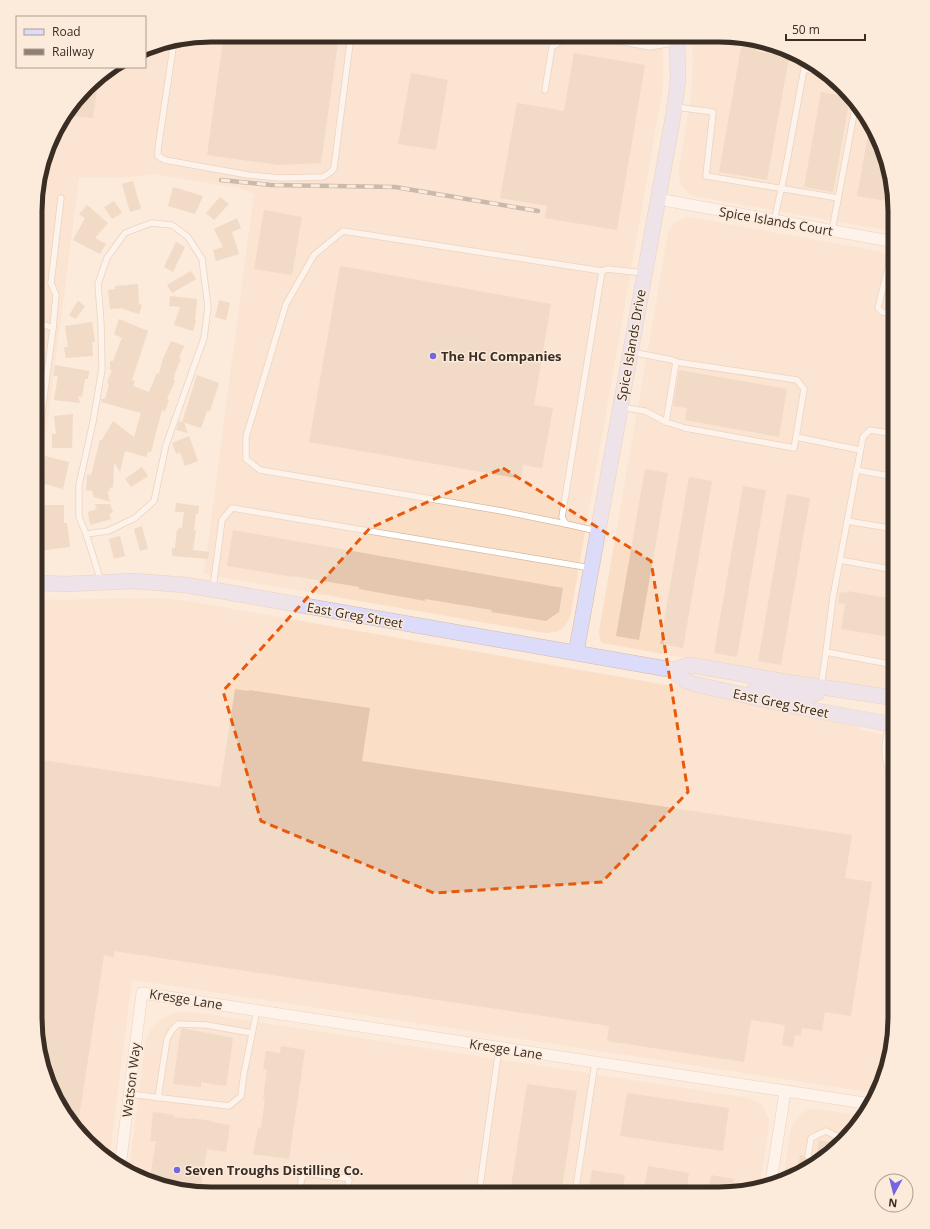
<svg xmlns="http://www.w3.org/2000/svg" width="930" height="1229" viewBox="0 0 930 1229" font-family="'Open Sans',sans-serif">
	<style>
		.built { fill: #fbdec6 }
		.building { fill: #e4c7ae }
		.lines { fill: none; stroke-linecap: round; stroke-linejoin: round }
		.lane-casing { stroke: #d7baa1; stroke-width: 7 }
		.street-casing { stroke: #d7baa1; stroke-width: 12 }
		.secondary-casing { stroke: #d7baa1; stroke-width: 16 }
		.lane { stroke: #fff; stroke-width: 5.5 }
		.street { stroke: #fff; stroke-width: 11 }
		.secondary { stroke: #dddbfa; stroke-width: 15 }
		.rail-casing { stroke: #8e8074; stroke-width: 4.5 }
		.rail { stroke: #fceadb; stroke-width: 3; stroke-dasharray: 9; stroke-linecap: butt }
		.marked { fill: none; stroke: #e8590c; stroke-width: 3; stroke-dasharray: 8 5; stroke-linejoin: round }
		.poi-dot { fill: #7665e0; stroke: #fceadb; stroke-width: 1.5 }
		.labels { text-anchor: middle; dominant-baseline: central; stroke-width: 3; stroke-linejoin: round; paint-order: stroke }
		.street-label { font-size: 13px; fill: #392d24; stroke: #fceadb }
		.poi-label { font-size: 13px; font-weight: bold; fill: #392d24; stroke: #fceadb; text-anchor: start }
		.rim { fill: none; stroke: #392d24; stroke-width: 5 }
	</style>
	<rect width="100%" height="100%" fill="#fceadb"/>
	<g class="built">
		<polygon points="211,35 662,36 663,63 663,87 570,618 563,628 556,632 548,633 539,632 204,574 254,194 240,188 154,174 129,177 79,178 36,512 37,188 58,123 95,79 115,67 145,67 145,50 154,44"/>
		<polygon points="692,36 742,37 817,65 851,95 877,133 895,211 895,224 889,229 879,229 700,197 692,195 686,191 681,185 679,177 679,169 691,97 693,62"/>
		<polygon points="688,217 878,251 884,254 895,266 895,691 773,674 608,644 602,643 600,640 599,631 668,234 671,228 675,223"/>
		<polygon points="144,598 182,600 695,690 850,724 865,731 895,737 895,1030 886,1074 876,1093 134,980 132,981 109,1160 79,1134 53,1096 35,1018 36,599 62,600"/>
		<polygon points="183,1012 199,1013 748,1098 756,1101 762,1105 769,1119 768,1134 760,1184 719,1194 188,1193 129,1170 145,1045 147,1037 152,1028 161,1020 171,1014"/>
		<polygon points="816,1109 865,1116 835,1150 797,1176 783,1179 791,1129 793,1123 802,1113 808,1110"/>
	</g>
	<g class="building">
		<polygon points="224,35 339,35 321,163 278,165 207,155"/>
		<polygon points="743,37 757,42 756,51 789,57 767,180 719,172"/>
		<polygon points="574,53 645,65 617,230 545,218 547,206 500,198 517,103 564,111"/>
		<polygon points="411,73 448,80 436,150 398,144"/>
		<polygon points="99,76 93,118 73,116 68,111 95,79"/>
		<polygon points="821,92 850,97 833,192 804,187"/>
		<polygon points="870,124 877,133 889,186 886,201 857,196"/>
		<polygon points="133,181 141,209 130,212 122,184"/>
		<polygon points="173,187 203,196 195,214 168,206"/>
		<polygon points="220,197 229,204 214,220 206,213"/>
		<polygon points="114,201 122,213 112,219 104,207"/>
		<polygon points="87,205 108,223 95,238 106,244 100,254 73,240 85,218 79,214"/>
		<polygon points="264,210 302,217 292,275 254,269"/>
		<polygon points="237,218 241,228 232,232 239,254 216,261 213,250 223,247 214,229"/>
		<polygon points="176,242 185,247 173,272 164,267"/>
		<polygon points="340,266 551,304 534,405 553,408 542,468 523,465 521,479 309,442"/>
		<polygon points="191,271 196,279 172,293 167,285"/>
		<polygon points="138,284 139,304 142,305 139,314 123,309 123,308 110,309 108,290 115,289 115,286"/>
		<polygon points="170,296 197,299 195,320 196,320 193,331 174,325 180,307 169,306"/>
		<polygon points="219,300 230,303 226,320 215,317"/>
		<polygon points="78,301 85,306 76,319 69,315"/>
		<polygon points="119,319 148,331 132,380 135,381 133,386 149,392 157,373 159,374 163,359 171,341 184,346 179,358 181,359 174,375 175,376 173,380 175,381 167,399 169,400 165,411 162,410 151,452 148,452 146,457 125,451 120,472 114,462 113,487 109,488 110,492 107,491 110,502 94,497 92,491 86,490 87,474 91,475 100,440 102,440 113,421 134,437 141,413 101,402 101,399 105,399 109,384 107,383 112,370 110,370 110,361 113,361 122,338 114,334"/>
		<polygon points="92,322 95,342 92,342 93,356 66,358 64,347 68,347 65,326"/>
		<polygon points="55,365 89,371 88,379 85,379 82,397 78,396 80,403 54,400 58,376 54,376"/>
		<polygon points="679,370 787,389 779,437 685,420 687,408 673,406"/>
		<polygon points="197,375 219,383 210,411 207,411 201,428 182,422"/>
		<polygon points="73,414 72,448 52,448 52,434 56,434 54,416"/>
		<polygon points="179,421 184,423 188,433 176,430"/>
		<polygon points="189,436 198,461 185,466 180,452 176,454 172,443"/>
		<polygon points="45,456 69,462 63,489 41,483 45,468 43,468"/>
		<polygon points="142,467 148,476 131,487 125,479"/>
		<polygon points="645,469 668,473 639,640 616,636"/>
		<polygon points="689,477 712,481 683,648 660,644"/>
		<polygon points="743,486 766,490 737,657 714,653"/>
		<polygon points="787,494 810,498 781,665 758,661"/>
		<polygon points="176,503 199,506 198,514 196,513 194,530 196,530 193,550 209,552 208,559 172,556 172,548 175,548 177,530 178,530 179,528 182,528 184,512 175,512"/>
		<polygon points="95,504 110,504 113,512 109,514 111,519 90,525 88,512 97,509"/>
		<polygon points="41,505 64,505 64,523 67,523 70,547 37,551 36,527 42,526"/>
		<polygon points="142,526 148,549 140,551 134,529"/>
		<polygon points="233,530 563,588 559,612 546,621 491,612 492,610 425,599 425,601 359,589 359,587 293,576 293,577 227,566"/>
		<polygon points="120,536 125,556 114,559 109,539"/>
		<polygon points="847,591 895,599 895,638 841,629 845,604 838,603 840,592 847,593"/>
		<polygon points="235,689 249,691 249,690 370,708 362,761 852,835 845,878 872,882 851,1016 825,1012 822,1031 802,1028 801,1036 795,1035 793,1047 782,1045 785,1025 751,1020 744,1062 607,1041 609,1026 114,951 114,957 104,955 77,1131 53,1096 35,1018 35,759 220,787"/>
		<polygon points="181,1028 233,1038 226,1086 201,1082 201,1087 173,1084"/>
		<polygon points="281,1046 305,1050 289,1159 253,1154 258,1128 261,1128 265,1099 263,1099 267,1069 263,1069 266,1051 280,1053"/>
		<polygon points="527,1084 577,1091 561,1194 510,1193"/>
		<polygon points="627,1093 729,1108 723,1151 620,1136"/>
		<polygon points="153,1112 174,1115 174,1117 192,1119 192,1118 212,1121 211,1122 230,1125 226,1152 207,1149 200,1193 188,1193 150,1178 156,1141 150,1141"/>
		<polygon points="819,1140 840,1144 835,1150 797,1176 800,1155 804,1156 807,1160 812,1158 816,1159"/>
		<polygon points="648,1166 689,1173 686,1194 643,1194"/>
		<polygon points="592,1170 625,1175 622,1194 588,1194"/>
		<polygon points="711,1175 734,1179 732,1191 719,1194 708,1194"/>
		<polygon points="308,1184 333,1188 333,1193 307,1193"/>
	</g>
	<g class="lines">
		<g class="lane-casing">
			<g id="lane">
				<polyline points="174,41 158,149 158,156 165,160 248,175 280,178 323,177 331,172 334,168 351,35"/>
				<polyline points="545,90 552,47 565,39 592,36 650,47 677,42"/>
				<polyline points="676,107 713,112 706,176 838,198"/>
				<polyline points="774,221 785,172 804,69 826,73"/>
				<polyline points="832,231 856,103"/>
				<polyline points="895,314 882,312 878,308 889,264 895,258"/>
				<polyline points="53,328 56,295 51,283 61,198"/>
				<polyline points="676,362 797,380 804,389 796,437"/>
				<polyline points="620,407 645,411 666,422 676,362 672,360 631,352"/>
				<polyline points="666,422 685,428 794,448 796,437 860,450"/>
				<polyline points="36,458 53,328 36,322"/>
				<polyline points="856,470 895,477"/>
				<polyline points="847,521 895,529"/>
				<polyline points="566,524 502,511 260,470 246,459 246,437 286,304 314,255 343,231 602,271"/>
				<polyline points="597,531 566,524 562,517 602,271 607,269 644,273"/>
				<polyline points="86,534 108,531 135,518 154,501 166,445 204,338 208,307 202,259 188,237 172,225 151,223 125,233 107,258 98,284 101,324 102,369 93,422 79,485 79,517 86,534 90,546 101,582"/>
				<polyline points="840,560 895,570"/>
				<polyline points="213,588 222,520 232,508 591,568"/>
				<polyline points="826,652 833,597 863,437 870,430 895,434"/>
				<polyline points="821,687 826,652 895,665"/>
				<path d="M889,724l4,37 -4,8c-7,-15 -3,-29 0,-45z"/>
				<polyline points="883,1080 895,1026"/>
				<polyline points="129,1094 229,1106 241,1096 244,1073 257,1010"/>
				<polyline points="158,1098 167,1039 172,1030 178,1024 206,1025 252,1033"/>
				<polyline points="808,1156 811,1138 826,1131 844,1140"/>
				<polyline points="299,1193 302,1177 306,1173 333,1177 346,1178 349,1180 347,1193"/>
				<polyline points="479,1193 499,1048"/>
				<polyline points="575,1194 595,1063"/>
			</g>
		</g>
		<g class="street-casing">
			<g id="street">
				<polyline points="658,199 895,242"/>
				<polyline points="120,1167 142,993 871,1104"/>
				<polyline points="771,1182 785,1092"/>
			</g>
		</g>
		<g class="secondary-casing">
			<g id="secondary">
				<polyline points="36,583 67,584 133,581 186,585 673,670 688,665 696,666 787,682 895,698"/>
				<polyline points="576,653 673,117 678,80 677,36"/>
				<path d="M673,670c6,8 12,11 21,14l108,24 93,17"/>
				<polyline points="754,691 772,691 801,696 808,696 817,693 821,687"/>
			</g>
		</g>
		<use href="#lane" class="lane"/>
		<use href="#street" class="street"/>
		<use href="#secondary" class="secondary"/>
		<g class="rail-casing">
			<polyline id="rail" points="221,180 271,185 395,187 538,211"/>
		</g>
		<use href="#rail" class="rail"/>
	</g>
	<path d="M0 0H930V1229H0ZM503,468l148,93 37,231 -86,90 -168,11 -173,-72 -38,-130 147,-163z" fill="#fceadb" fill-opacity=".55" fill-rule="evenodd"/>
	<path class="marked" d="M503,468l148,93 37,231 -86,90 -168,11 -173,-72 -38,-130 147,-163z"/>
	<g class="poi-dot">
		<circle cx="433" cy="356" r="4"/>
		<circle cx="177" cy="1170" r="4"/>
	</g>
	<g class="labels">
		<g class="street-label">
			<text transform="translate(776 221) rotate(10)">Spice Islands Court</text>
			<text transform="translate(631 345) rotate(-80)">Spice Islands Drive</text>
			<text transform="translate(355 615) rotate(10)">East Greg Street</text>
			<text transform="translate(781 703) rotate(12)">East Greg Street</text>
			<text transform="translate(186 999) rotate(9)">Kresge Lane</text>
			<text transform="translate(506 1049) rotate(9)">Kresge Lane</text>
			<text transform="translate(131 1080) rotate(-83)">Watson Way</text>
		</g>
		<g class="poi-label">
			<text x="441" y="356">The HC Companies</text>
			<text x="185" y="1170">Seven Troughs Distilling Co.</text>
		</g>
	</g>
	<path d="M0 0H930V1229H0ZM211 42H719A169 169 0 0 1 888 211V1018A169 169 0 0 1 719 1187H211A169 169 0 0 1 42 1018V211A169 169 0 0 1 211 42Z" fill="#fceadb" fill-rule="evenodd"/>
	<path class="rim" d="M211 42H719A169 169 0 0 1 888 211V1018A169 169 0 0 1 719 1187H211A169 169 0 0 1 42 1018V211A169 169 0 0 1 211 42Z"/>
	<rect x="16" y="16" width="130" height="52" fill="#fceadb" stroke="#ae9e92"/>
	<rect x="24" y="29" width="20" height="6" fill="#dddbfa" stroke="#ae9e92"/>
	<text x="52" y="36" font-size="12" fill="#392d24">Road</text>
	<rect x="24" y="49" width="20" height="6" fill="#8e8074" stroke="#ae9e92"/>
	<text x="52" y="56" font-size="12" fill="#392d24">Railway</text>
	<g transform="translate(894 1193) rotate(187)"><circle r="19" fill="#fceadb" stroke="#ae9e92"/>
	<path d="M0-3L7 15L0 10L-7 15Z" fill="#7665e0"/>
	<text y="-6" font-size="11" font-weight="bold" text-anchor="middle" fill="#392d24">N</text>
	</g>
	<path d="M786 34v6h79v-6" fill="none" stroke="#392d24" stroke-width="2"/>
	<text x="792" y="34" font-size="12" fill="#392d24" stroke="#fceadb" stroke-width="3" paint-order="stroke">50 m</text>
</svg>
